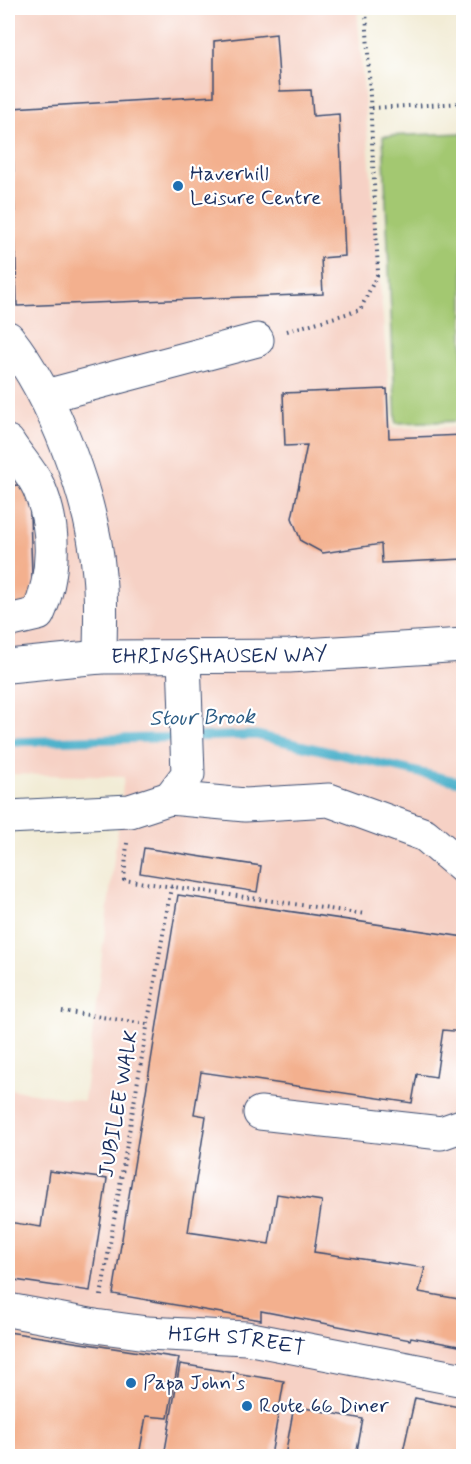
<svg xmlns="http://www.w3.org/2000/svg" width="471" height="1464" viewBox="0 0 471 1464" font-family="Mynerve,sans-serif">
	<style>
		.built { fill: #f6d1c5 }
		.green { fill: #a3c871; stroke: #5f7c68; stroke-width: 1.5 }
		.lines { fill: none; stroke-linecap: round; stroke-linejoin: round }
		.stream { stroke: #4cb1cb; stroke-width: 9 }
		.building { fill: #f3b08e }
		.minor-casing { stroke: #3b4b70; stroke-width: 35 }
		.major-casing { stroke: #3b4b70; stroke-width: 35 }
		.path { stroke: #3b4b70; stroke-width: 4; stroke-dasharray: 1.5 4.5; stroke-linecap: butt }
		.minor { stroke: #fff; stroke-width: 33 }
		.major { stroke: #fff; stroke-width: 33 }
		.poi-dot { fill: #1f6fb2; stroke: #fff; stroke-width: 2 }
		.labels { text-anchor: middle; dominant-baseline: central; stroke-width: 4.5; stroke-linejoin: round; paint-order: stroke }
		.poi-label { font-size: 21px; fill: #1b2f5e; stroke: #fff; text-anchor: start }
		.street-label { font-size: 21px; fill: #1b2f5e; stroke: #fff }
		.water-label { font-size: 22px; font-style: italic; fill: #2c5c84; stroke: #fff }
	</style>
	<rect width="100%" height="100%" fill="#fff"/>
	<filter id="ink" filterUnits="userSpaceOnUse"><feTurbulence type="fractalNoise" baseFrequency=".0167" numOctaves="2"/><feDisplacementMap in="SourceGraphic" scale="12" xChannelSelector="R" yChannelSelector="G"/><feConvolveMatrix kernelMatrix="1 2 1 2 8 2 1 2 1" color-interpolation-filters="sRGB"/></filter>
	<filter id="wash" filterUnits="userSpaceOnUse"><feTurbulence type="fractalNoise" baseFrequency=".008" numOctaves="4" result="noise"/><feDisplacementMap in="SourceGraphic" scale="24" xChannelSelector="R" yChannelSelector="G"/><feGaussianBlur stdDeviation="1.35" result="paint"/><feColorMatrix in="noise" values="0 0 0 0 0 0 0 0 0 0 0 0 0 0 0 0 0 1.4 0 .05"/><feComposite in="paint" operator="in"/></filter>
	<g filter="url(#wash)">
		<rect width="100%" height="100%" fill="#f2ecd6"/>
		<polygon class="built" points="8,8 357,8 392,428 463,427 463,1456 8,1456 8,1089 84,1101 124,777 8,774"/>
		<polygon class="green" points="463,133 463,421 396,423 383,136"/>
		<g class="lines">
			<polyline class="stream" points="8,742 256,735 464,783"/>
		</g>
		<g id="blocks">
			<g class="building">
				<polygon points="276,34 280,91 311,90 313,116 339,114 345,256 321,258 323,294 17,306 12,108 214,96 214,41"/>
				<polygon points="387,389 389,438 464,435 464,559 382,563 381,544 323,553 301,541 292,518 307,445 285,446 283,393"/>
				<polygon points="29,484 33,605 8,607 8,486"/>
				<polygon points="144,848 261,866 257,892 140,873"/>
				<polygon points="178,895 464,937 464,1032 443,1030 436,1077 417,1074 412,1103 201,1072 194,1114 206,1116 188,1232 269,1244 277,1194 322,1201 314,1252 425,1268 419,1292 464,1300 464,1347 411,1337 410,1340 261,1311 261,1320 113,1294"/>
				<polygon points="49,1171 107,1179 90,1291 8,1279 8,1222 41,1227"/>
				<polygon points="8,1332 179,1358 168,1418 146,1416 139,1456 8,1456"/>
				<polygon points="180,1364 284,1381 271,1456 164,1456"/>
				<polygon points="415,1398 464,1408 464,1456 402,1456"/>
				<polygon points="294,1406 363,1419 356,1456 285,1456"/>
			</g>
		</g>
	</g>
	<g filter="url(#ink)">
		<use href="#blocks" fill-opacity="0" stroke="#3b4b70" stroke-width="1.5"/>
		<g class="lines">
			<g class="minor-casing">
				<g id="minor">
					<path d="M8,338c46,58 85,162 91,236 3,27 1,55 1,83"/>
					<polyline points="46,396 257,340"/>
					<path d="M8,442c9,15 24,30 31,46 17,39 16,88 -1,126l-30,7"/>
					<polyline points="170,798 188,774 184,658"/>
					<polyline points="8,817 130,811 170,798 245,805 329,800 425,835 464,868"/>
					<polyline points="260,1113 441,1133 464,1125"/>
					<path id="s1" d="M8,1310l87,16 52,7 99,5 218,42"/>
				</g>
			</g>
			<g class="major-casing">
				<g id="major">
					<path id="s2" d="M8,666l92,-9 189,-1 175,-11"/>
				</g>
			</g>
			<g class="path">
				<polyline points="372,108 464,103"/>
				<polyline points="287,331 360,310 378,273 366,8"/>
				<polyline points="127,843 124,880 365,914"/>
				<polyline points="62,1011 147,1024"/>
				<polyline points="101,1296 171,887"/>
			</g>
			<use href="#minor" class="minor"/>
			<use href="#major" class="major"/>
		</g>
	</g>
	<g class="poi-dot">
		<circle cx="178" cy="186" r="6"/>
		<circle cx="131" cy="1383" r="6"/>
		<circle cx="247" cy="1406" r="6"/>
	</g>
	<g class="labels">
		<g class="poi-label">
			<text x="190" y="174">Haverhill<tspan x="190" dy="24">Leisure Centre</tspan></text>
			<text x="143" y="1383">Papa John's</text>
			<text x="259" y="1406">Route 66 Diner</text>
		</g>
		<g class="street-label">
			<text stroke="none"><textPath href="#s2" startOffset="212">EHRINGSHAUSEN WAY</textPath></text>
			<text transform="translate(119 1104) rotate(-80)">JUBILEE WALK</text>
			<text stroke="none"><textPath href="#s1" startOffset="231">HIGH STREET</textPath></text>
		</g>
		<g class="water-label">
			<text transform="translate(202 718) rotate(-1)">Stour Brook</text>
		</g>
	</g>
	<rect width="471" height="1464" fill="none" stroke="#fff" stroke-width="30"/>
</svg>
